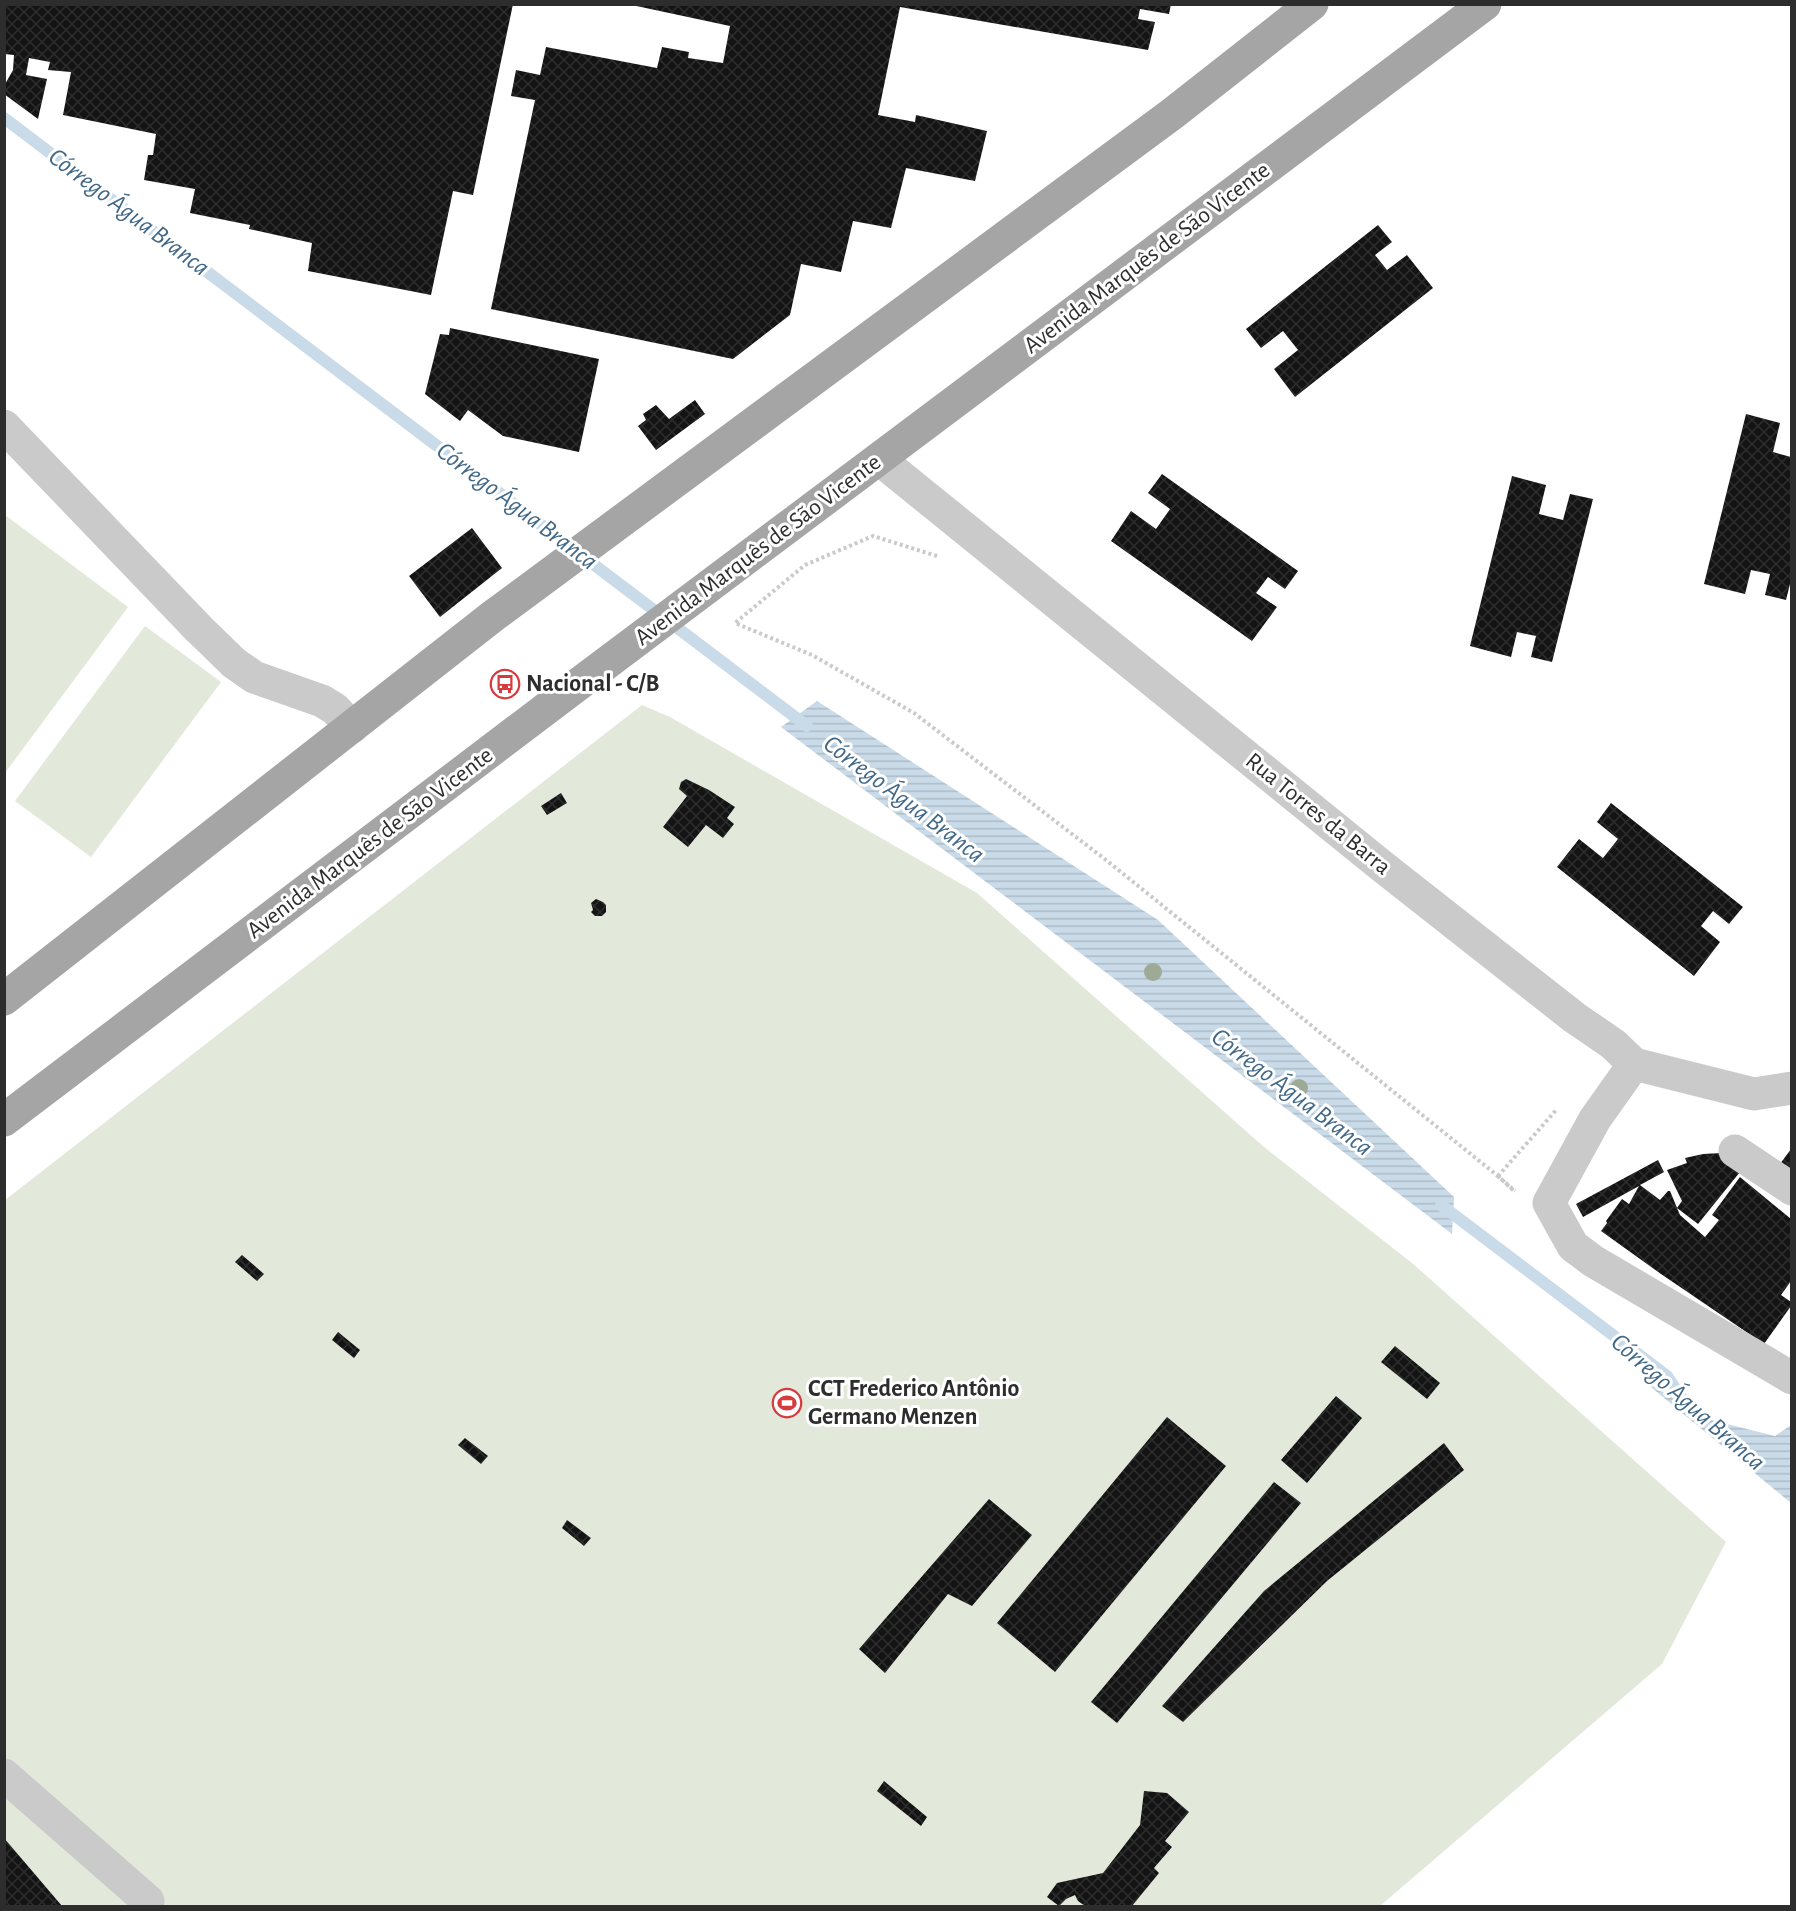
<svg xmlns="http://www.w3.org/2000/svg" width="1796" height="1911" viewBox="0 0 1796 1911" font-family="'Alegreya Sans',sans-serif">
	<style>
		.green { fill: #e2e9db }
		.water { fill: url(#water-rules) }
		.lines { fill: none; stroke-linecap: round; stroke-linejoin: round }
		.stream { stroke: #c9dae8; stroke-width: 12 }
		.building { fill: url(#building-cross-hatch) }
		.path { stroke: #cacaca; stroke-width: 4; stroke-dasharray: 3 3; stroke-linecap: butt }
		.minor { stroke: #cacaca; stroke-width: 33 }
		.major { stroke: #a5a5a5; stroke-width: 33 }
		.tree { fill: #9eaa95 }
		.labels { text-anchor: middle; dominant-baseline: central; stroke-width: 6; stroke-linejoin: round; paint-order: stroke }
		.street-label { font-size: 24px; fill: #2d2d2d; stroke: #fff }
		.poi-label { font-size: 24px; font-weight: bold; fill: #2d2d2d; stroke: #fff; text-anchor: start }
		.water-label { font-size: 26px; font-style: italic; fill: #426887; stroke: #fff }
	</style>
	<defs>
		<pattern id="water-rules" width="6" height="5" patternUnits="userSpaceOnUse" patternTransform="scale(1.5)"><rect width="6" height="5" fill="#c9dae8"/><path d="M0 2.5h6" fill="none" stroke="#adbbc7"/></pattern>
		<pattern id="building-cross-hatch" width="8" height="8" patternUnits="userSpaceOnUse" patternTransform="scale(1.5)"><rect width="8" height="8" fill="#141414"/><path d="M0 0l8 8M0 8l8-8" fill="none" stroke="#2e2e2e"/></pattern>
	</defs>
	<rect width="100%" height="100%" fill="#fff"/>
	<g class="green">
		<polygon points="5,515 128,607 5,773 4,773"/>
		<polygon points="145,626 221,682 91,857 15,801"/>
		<polygon points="642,705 670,717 977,893 1264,1147 1412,1263 1726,1542 1662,1664 1380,1906 5,1906 5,1200"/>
	</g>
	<g class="water">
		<polygon points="817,701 1158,920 1454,1197 1452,1234 781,727"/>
		<polygon points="1640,1378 1707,1419 1775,1436 1791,1425 1791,1503"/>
	</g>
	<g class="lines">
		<g class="stream">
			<polyline points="4,118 807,726"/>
			<polyline points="1441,1205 1667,1376 1687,1406 1698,1415"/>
		</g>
	</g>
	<g class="building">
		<polygon points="4,4 513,4 473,195 453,191 431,295 308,271 312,243 249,229 250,225 190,213 195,189 144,180 148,155 153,155 156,134 63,115 71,72 48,70 50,62 29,58 26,75 47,79 38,119 4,94 4,86 13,70 14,55 4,54"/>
		<polygon points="627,4 1171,4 1169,14 1140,9 1138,19 1155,22 1148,50 900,7 878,115 915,122 916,115 987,131 975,181 906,168 891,228 853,221 841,272 801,264 790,315 733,359 491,309 535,100 511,96 516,70 540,75 546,47 657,68 662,47 689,52 688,58 723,63 730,26"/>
		<polygon points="1378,225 1392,242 1375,255 1387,270 1407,255 1433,288 1295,397 1274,369 1298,350 1283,331 1261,348 1246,329"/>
		<polygon points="450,328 599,359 579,452 503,436 468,410 460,421 425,394 440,334 449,335"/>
		<polygon points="695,400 705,414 656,450 638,426 646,420 643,414 656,405 669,419"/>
		<polygon points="1746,414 1780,423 1773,452 1791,457 1791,580 1786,600 1765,595 1770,574 1751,570 1745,594 1704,584"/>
		<polygon points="1162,474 1298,571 1285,589 1268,577 1256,593 1277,607 1252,641 1111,541 1131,511 1156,529 1170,509 1148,493"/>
		<polygon points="1512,476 1546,485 1539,514 1563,520 1570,494 1593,499 1552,662 1531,657 1536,636 1517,632 1511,657 1470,646"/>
		<polygon points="472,528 502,568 440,617 409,576"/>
		<polygon points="686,779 709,790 735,807 727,818 734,824 723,838 706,825 688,847 663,827 687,796 679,789 681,782"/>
		<polygon points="561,793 567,803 547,815 541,806"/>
		<polygon points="1611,803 1743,907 1729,924 1713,911 1701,926 1720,942 1694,976 1557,867 1579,839 1603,858 1618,839 1597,822"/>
		<polygon points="596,899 603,902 606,905 606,912 602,916 595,916 591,912 593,910 591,903"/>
		<polygon points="1791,1149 1791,1172 1780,1164"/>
		<polygon points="1721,1153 1744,1167 1698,1224 1677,1208 1682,1201 1667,1170 1687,1163 1685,1158 1703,1154"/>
		<polygon points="1658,1160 1664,1172 1640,1185 1660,1200 1668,1191 1670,1191 1680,1215 1705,1237 1719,1220 1712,1215 1740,1177 1791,1219 1791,1281 1781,1295 1791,1302 1791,1306 1764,1344 1661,1274 1601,1231 1607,1223 1606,1221 1622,1199 1629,1204 1639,1186 1583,1217 1576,1204"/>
		<polygon points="242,1255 264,1274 257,1281 235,1262"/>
		<polygon points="338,1332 360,1350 354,1358 332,1340"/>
		<polygon points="1395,1346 1440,1383 1427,1399 1381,1362"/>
		<polygon points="1336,1396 1362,1418 1307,1483 1281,1460"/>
		<polygon points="1167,1417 1226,1466 1055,1672 997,1623"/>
		<polygon points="465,1438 488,1456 481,1464 458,1445"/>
		<polygon points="1444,1443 1464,1470 1327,1581 1183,1722 1162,1706 1264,1591"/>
		<polygon points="1274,1482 1301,1503 1117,1723 1091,1702"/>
		<polygon points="989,1499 1032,1535 972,1606 948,1594 885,1673 859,1649"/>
		<polygon points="567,1520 591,1538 584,1546 562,1528"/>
		<polygon points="884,1781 927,1817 921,1826 877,1791"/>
		<polygon points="1144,1791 1167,1793 1189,1812 1165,1841 1172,1847 1154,1868 1159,1873 1132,1906 1085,1906 1078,1901 1075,1895 1066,1899 1059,1906 1047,1897 1057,1883 1103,1873 1140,1825"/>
		<polygon points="4,1838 62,1906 4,1906"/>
	</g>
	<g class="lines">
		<g class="path">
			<polyline points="937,556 873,536 805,565 735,623 812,655 914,713 1106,860 1493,1172 1515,1191"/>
			<polyline points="1498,1176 1557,1109"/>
			<polyline points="1498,1176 1515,1192"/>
		</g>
		<g class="minor">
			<polyline points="4,426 199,629 234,663 254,677 322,701 335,709 352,727"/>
			<polyline points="879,459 1383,867 1575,1018 1613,1044 1634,1064 1754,1094 1792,1088"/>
			<polyline points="1634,1064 1595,1119 1549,1203 1573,1246 1593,1261 1792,1378"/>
			<polyline points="1735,1151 1792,1189"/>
			<polyline points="4,1775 148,1901"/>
		</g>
		<g class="major">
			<polyline points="4,999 493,616 1172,114 1312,4"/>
			<polyline points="4,1120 576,686 1485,4"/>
		</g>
	</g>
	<g class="tree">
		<circle cx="1153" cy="972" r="9"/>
		<circle cx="1299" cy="1088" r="9"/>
	</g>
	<defs>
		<g id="bus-ring" transform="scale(1.5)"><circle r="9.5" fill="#fff" stroke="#d63c3e" stroke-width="1.5"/><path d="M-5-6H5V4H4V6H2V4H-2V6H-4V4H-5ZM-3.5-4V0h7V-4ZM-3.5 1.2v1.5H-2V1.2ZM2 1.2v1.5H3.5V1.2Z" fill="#d63c3e"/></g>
		<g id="stadium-ring" transform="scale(1.5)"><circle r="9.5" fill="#fff" stroke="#d63c3e" stroke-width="1.5"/><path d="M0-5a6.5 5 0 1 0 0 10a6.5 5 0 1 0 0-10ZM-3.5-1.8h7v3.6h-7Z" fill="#d63c3e"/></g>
	</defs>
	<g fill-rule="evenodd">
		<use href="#bus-ring" x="505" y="684"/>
		<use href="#stadium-ring" x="787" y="1403"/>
	</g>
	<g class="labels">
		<g class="street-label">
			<text transform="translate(1147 258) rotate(-37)">Avenida Marquês de São Vicente</text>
			<text transform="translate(758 550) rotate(-37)">Avenida Marquês de São Vicente</text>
			<text transform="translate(1318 814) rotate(39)">Rua Torres da Barra</text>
			<text transform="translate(370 843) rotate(-37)">Avenida Marquês de São Vicente</text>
		</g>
		<g class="poi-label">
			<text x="526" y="684">Nacional - C/B</text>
			<text x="808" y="1389">CCT Frederico Antônio<tspan x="808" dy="28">Germano Menzen</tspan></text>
		</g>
		<g class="water-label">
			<text transform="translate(129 212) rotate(37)">Córrego Água Branca</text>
			<text transform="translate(517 506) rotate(37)">Córrego Água Branca</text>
			<text transform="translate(904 799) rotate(37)">Córrego Água Branca</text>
			<text transform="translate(1292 1092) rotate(37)">Córrego Água Branca</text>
			<text transform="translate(1688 1402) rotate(41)">Córrego Água Branca</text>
		</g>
	</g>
	<rect width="1796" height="1911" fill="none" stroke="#2d2d2d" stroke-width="12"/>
</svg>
